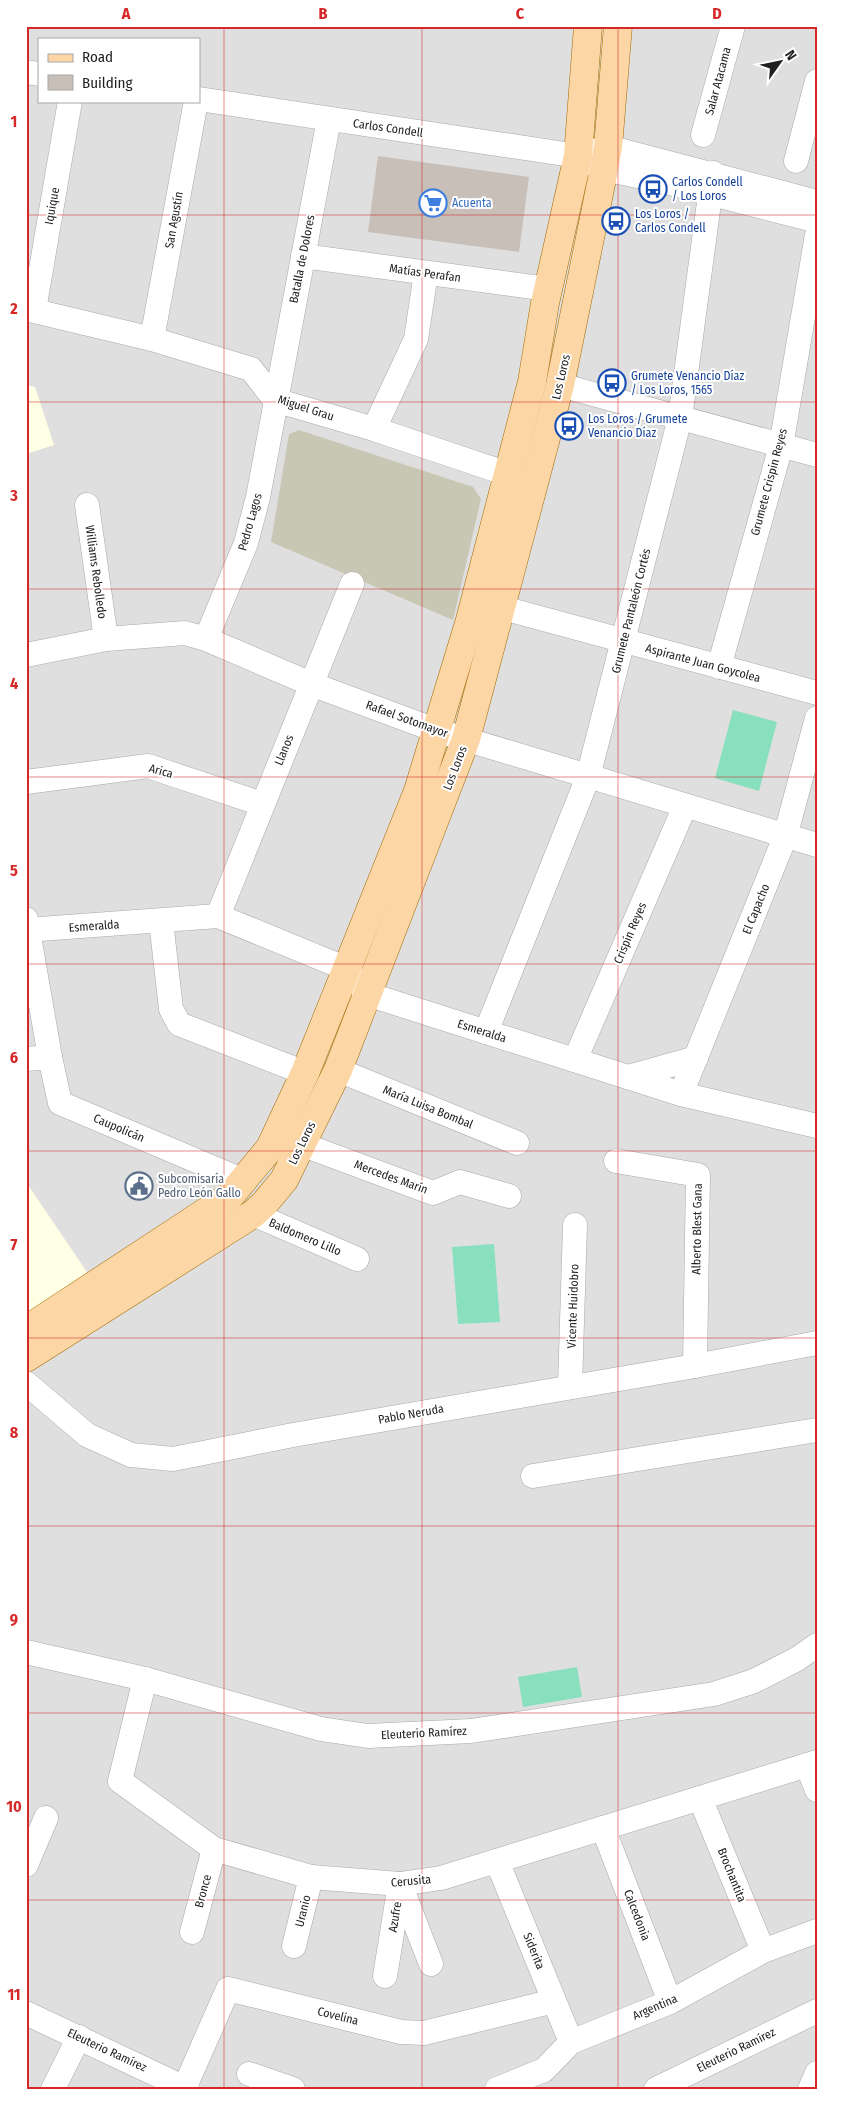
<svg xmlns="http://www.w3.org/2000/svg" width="843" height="2115" viewBox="0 0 843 2115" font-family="'Fira Sans Condensed',sans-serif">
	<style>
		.residential { fill: #e0dfdf; fill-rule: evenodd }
		.education { fill: #ffffe5 }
		.construction { fill: #c7c7b4 }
		.pitch { fill: #88e0be }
		.building { fill: #c7bfb8 }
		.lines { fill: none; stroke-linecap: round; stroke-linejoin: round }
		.minor-casing { stroke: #a9a9a9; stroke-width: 25 }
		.major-casing { stroke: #a06b00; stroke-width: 29 }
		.minor { stroke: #fff; stroke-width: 24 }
		.major { stroke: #fcd6a4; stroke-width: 28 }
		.grid { fill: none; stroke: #d62828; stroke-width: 1; stroke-opacity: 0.55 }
		.labels { text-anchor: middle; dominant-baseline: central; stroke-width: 4; stroke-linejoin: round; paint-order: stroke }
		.street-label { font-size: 12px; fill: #222; stroke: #fff }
		.transit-label { font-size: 12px; fill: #164399; stroke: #fff; text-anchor: start }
		.shop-label { font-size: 12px; fill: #366cbe; stroke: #fff; text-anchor: start }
		.service-label { font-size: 12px; fill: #4e5e75; stroke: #fff; text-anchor: start }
		.neatline { fill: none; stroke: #d62828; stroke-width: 2 }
		.grid-label { font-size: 16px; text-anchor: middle; font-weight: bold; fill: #d62828 }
	</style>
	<rect width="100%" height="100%" fill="#f2efe9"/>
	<path class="residential" d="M26,26h791v2063h-791zM39,39h160v62h-160z"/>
	<g class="education">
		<polygon points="26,385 35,387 54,445 26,454"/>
		<polygon points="26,1182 91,1278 26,1316"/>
	</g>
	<polygon class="construction" points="299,430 473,487 481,499 453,620 271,542 289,434"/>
	<g class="pitch">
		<polygon points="733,710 777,722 759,791 715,778"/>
		<polygon points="494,1244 500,1322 458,1324 452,1247"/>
		<polygon points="577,1667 582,1697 523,1707 518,1677"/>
	</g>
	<polygon class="building" points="378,156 529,177 519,252 368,232"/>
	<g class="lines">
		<g class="minor-casing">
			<g id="minor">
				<polyline points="26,72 39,74"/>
				<polyline points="199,99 578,156 604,169 662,181 817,221"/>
				<polyline points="703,135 733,26"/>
				<polyline points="591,152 608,147 817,202"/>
				<polyline points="796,161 817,81"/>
				<polyline points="303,256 548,289"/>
				<polyline points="26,309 152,339 251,369 275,400 374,429 508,474"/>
				<polyline points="34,310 70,101"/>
				<polyline points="152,339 196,101"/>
				<polyline points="560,385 817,455"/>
				<polyline points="374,429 416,339 426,273"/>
				<polyline points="87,505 106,639"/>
				<polyline points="503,608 817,693"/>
				<polyline points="206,639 246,543 258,497 329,119"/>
				<polyline points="26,655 106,639 185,633 206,639 311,684 438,731 817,845"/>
				<polyline points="719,667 781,446 817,235"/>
				<polyline points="26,782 148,766 262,804"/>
				<polyline points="218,916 352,584"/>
				<polyline points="26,919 50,1057"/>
				<polyline points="161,921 171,1009 179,1024 305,1073"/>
				<polyline points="26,930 218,916 347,969 367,994 681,1094 817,1126"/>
				<polyline points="486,1032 588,777 680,418 713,173"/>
				<polyline points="26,1059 50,1057 60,1103 244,1181"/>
				<polyline points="575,1060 685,806"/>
				<polyline points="338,1070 517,1143"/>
				<polyline points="628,1077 696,1058"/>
				<polyline points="681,1094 785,837 817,718"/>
				<polyline points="301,1144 433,1193 460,1182 509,1196"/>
				<polyline points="616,1161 698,1175 695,1366"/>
				<polyline points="253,1214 357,1259"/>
				<polyline points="26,1383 87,1435 131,1455 173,1459 293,1435 695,1366 817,1343"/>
				<polyline points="570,1386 575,1225"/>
				<polyline points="533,1476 817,1430"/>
				<polyline points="26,1652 145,1679 321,1729 368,1736 471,1731 714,1694 754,1681 797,1659 817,1645"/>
				<polyline points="145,1679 120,1781 214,1849 311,1877 400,1884 441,1878 817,1762"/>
				<polyline points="807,1765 817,1790"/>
				<polyline points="700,1798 763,1951"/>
				<polyline points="603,1828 670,2002"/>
				<polyline points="497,1861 571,2042"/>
				<polyline points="26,1865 46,1818"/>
				<polyline points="400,1884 431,1964"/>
				<polyline points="192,1932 214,1849"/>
				<polyline points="294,1946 311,1877"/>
				<polyline points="385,1976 400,1884"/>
				<polyline points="26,2013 187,2089"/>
				<polyline points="249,2074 293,2089"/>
				<polyline points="53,2089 79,2037"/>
				<polyline points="184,2089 228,1989 401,2032 424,2033 554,2001"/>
				<polyline points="497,2089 544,2070 571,2042 670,2002 763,1951 817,1931"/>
				<polyline points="656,2089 817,2011"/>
				<polyline points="810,2089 817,2073"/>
			</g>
		</g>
		<g class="major-casing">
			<g id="major">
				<polyline points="26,1330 230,1196 270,1148 305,1073 418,791 470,620 532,382 545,303 578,156 588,26"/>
				<polyline points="26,1358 253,1214 264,1204 284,1180 338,1070 466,739 560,385 604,169 608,147 618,26"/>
			</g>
		</g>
		<use href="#minor" class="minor"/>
		<use href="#major" class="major"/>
	</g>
	<path class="grid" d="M224,26v2063M422,26v2063M618,26v2063M26,215h791M26,402h791M26,589h791M26,777h791M26,964h791M26,1151h791M26,1338h791M26,1526h791M26,1713h791M26,1900h791"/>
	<defs>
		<g id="bus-ring" transform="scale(1.4375)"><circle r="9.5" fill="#fff" stroke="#1a4fb4" stroke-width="1.5"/><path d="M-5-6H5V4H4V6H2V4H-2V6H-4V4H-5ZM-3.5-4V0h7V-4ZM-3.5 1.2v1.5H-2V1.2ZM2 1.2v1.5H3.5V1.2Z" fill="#1a4fb4"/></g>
		<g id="supermarket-ring" transform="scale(1.4375)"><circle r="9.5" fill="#fff" stroke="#3f7fe0" stroke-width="1.5"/><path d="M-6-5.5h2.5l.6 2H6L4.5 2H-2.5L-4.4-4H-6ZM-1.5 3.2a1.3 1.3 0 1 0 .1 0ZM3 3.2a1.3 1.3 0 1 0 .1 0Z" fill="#3f7fe0"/></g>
		<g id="civic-ring" transform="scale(1.4375)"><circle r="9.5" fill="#fff" stroke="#5c6f8a" stroke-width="1.5"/><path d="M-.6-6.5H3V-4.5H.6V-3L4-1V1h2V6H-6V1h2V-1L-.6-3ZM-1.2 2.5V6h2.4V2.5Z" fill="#5c6f8a"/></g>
	</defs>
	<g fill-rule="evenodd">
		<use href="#bus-ring" x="653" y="189"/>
		<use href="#supermarket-ring" x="433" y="203"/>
		<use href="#bus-ring" x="616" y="221"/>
		<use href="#bus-ring" x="612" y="383"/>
		<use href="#bus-ring" x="569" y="426"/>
		<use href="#civic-ring" x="139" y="1186"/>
	</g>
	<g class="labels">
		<g class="street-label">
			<text transform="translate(718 81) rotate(-75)">Salar Atacama</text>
			<text transform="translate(388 128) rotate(8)">Carlos Condell</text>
			<text transform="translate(52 206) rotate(-80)">Iquique</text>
			<text transform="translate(174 220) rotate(-80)">San Agustín</text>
			<text transform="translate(302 259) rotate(-79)">Batalla de Dolores</text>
			<text transform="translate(425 273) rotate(8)">Matías Perafan</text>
			<text transform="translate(561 377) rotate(-77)">Los Loros</text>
			<text transform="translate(306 408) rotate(18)">Miguel Grau</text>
			<text transform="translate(769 482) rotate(-75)">Grumete Crispin Reyes</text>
			<text transform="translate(250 522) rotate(-74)">Pedro Lagos</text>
			<text transform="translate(96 572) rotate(82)">Williams Rebolledo</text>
			<text transform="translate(631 611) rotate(-76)">Grumete Pantaleón Cortés</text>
			<text transform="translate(703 663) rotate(15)">Aspirante Juan Goycolea</text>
			<text transform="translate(407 719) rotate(20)">Rafael Sotomayor</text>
			<text transform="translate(284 750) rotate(-68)">Llanos</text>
			<text transform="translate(455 768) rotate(-69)">Los Loros</text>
			<text transform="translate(161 771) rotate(15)">Arica</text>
			<text transform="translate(756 909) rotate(-68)">El Capacho</text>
			<text transform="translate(94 926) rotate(-4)">Esmeralda</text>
			<text transform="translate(630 933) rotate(-67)">Crispín Reyes</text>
			<text transform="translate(482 1031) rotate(18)">Esmeralda</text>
			<text transform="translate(428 1107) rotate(22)">María Luisa Bombal</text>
			<text transform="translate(119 1128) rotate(23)">Caupolicán</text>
			<text transform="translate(302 1143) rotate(-64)">Los Loros</text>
			<text transform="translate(391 1177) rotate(20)">Mercedes Marín</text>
			<text transform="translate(697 1229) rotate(-89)">Alberto Blest Gana</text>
			<text transform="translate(305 1237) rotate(23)">Baldomero Lillo</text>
			<text transform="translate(573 1306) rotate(-88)">Vicente Huidobro</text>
			<text transform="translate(411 1414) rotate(-10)">Pablo Neruda</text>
			<text transform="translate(424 1733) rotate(-3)">Eleuterio Ramírez</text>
			<text transform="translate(732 1875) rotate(68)">Brochantita</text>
			<text transform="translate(411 1881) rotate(-5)">Cerusita</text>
			<text transform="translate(203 1891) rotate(-75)">Bronce</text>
			<text transform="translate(303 1911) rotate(-76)">Uranio</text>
			<text transform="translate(637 1915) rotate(69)">Calcedonia</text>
			<text transform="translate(395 1917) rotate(-81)">Azufre</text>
			<text transform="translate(534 1951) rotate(68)">Siderita</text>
			<text transform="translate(655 2007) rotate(-23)">Argentina</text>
			<text transform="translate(338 2016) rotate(14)">Covelina</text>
			<text transform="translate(107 2050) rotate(25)">Eleuterio Ramírez</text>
			<text transform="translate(736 2050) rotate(-26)">Eleuterio Ramírez</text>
		</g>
		<g class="transit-label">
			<text x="672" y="182">Carlos Condell<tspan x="672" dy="14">/ Los Loros</tspan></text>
			<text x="635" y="214">Los Loros /<tspan x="635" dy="14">Carlos Condell</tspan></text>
			<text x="631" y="376">Grumete Venancio Díaz<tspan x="631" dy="14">/ Los Loros, 1565</tspan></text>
			<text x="588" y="419">Los Loros / Grumete<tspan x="588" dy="14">Venancio Díaz</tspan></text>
		</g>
		<g class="shop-label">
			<text x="452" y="203">Acuenta</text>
		</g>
		<g class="service-label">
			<text x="158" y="1179">Subcomisaría<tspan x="158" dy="14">Pedro León Gallo</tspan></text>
		</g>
	</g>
	<rect width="843" height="2115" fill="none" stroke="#ffffff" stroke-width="55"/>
	<rect x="38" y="38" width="162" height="65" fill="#ffffff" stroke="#a7a7a7"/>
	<rect x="48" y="54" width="25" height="8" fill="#fcd6a4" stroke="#a7a7a7"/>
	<text x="82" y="62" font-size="15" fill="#222222">Road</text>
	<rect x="48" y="75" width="25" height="15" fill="#c7bfb8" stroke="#a7a7a7"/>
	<text x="82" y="88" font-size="15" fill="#222222">Building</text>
	<g transform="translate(780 62) rotate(57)" stroke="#ffffff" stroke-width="4" paint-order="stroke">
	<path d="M0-4L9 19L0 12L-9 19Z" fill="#222222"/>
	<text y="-8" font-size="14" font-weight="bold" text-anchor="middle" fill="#222222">N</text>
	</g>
	<rect x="28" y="28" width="788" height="2060" class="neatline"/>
	<g class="grid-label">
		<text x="126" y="19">A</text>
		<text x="323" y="19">B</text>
		<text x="520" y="19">C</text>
		<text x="717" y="19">D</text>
		<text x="14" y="127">1</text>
		<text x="14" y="314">2</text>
		<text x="14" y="501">3</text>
		<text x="14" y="689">4</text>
		<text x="14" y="876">5</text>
		<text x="14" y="1063">6</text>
		<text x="14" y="1250">7</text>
		<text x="14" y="1438">8</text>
		<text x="14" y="1625">9</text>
		<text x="14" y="1812">10</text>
		<text x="14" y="2000">11</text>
	</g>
</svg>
